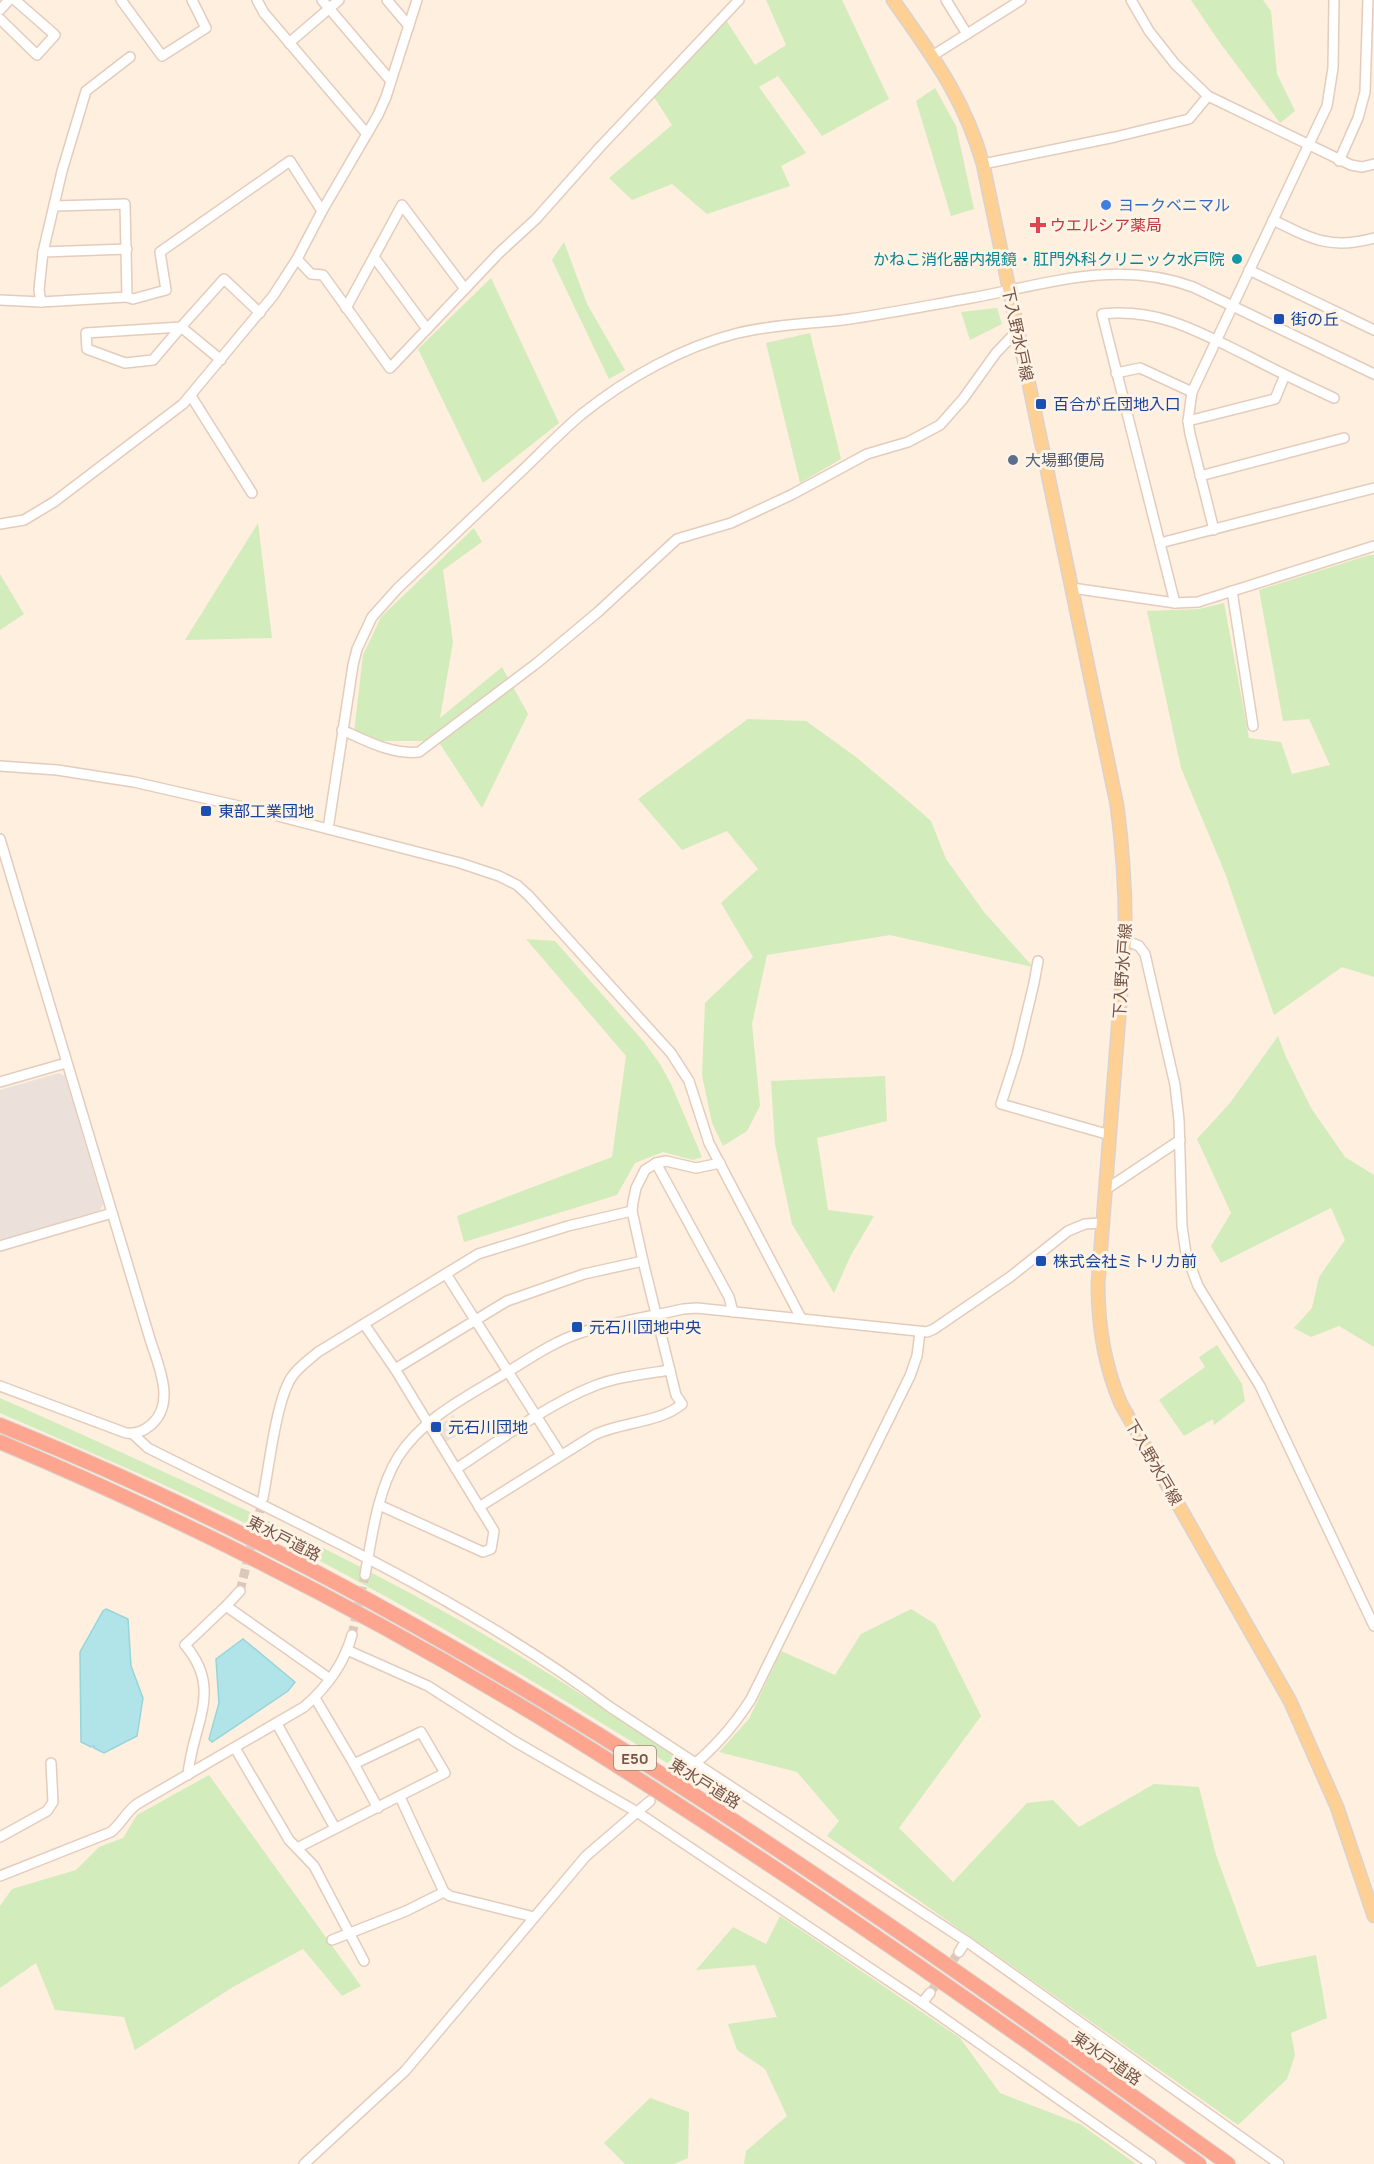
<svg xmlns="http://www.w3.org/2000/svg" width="1374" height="2164" viewBox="0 0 1374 2164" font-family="Manrope,'Noto Sans JP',sans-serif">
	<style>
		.industrial { fill: #ebe1da }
		.green { fill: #d2ecbc }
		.water { fill: #b1e4e8; stroke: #97d5db; stroke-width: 1.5 }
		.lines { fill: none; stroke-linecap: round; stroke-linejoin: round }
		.minor-tunnel { stroke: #dcc8b8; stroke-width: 9; stroke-dasharray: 9 4.5; stroke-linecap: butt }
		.minor-casing { stroke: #e4ccbc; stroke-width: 12 }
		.major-casing { stroke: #dbd2cf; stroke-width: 15 }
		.highway-casing { stroke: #dbd2cf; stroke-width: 16 }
		.minor { stroke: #fff; stroke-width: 9 }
		.major { stroke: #ffd094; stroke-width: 12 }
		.highway { stroke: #fda58f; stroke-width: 14 }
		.shop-dot { fill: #3f7fe0; stroke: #fff3e6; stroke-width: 2 }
		.health-dot { fill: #e0444e; stroke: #fff3e6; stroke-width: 2 }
		.culture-dot { fill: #0f9aa8; stroke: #fff3e6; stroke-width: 2 }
		.transit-dot { fill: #1a4fb4; stroke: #fff3e6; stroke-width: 2 }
		.service-dot { fill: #5c6f8a; stroke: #fff3e6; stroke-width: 2 }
		.labels { text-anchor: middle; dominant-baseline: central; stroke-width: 6; stroke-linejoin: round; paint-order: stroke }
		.shield { fill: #fff3e6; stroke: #9e8375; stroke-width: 1.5 }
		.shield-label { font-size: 15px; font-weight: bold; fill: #755345 }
		.shop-label { font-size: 16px; fill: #366cbe; stroke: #fff3e6; text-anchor: start }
		.health-label { font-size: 16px; fill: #be3a42; stroke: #fff3e6; text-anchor: start }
		.culture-label { font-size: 16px; fill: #0d838f; stroke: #fff3e6; text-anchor: end }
		.transit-label { font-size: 16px; fill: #164399; stroke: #fff3e6; text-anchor: start }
		.street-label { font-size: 16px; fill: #755345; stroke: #fff3e6 }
		.service-label { font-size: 16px; fill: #4e5e75; stroke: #fff3e6; text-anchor: start }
	</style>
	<rect width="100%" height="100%" fill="#feefde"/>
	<g class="industrial">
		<polygon points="59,1073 65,1076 103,1204 100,1210 0,1241 0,1090"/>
		<polygon points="453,1415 463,1432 444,1443 435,1429"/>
	</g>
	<g class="green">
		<polygon points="766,0 842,0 889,99 822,136 778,76 759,87 806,153 781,166 790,186 707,214 672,184 632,200 609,178 672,125 654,97 726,20 755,65 786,45"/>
		<polygon points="1191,0 1263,0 1271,11 1277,74 1295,111 1280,123 1218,40"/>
		<polygon points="935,88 956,126 974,209 951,216 916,101"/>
		<polygon points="564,242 587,304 625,370 609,379 552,260"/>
		<polygon points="491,278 559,423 483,483 418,349"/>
		<polygon points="997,308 1002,324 970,340 961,312"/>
		<polygon points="810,333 841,459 800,483 766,343"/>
		<polygon points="258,523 272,638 185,640"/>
		<polygon points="474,528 482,542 443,570 453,642 440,718 502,667 528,714 482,808 438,741 353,741 363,655 381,617"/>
		<polygon points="1369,555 1374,555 1374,977 1342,967 1274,1015 1225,873 1181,768 1147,611 1199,609 1224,603 1249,738 1281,742 1292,774 1330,765 1309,719 1283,721 1259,590"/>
		<polygon points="0,574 24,614 0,630"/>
		<polygon points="748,719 806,721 856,757 907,800 931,821 946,859 984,912 1033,967 890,935 767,955 752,1024 760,1106 747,1131 723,1146 712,1123 702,1075 705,1003 753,957 721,903 758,869 727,831 682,850 638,799"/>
		<polygon points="526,939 555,941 644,1042 660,1064 671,1084 702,1157 693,1160 663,1152 635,1163 617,1195 464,1242 457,1216 612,1157 626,1056"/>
		<polygon points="1278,1036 1286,1057 1311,1108 1345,1157 1374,1175 1374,1347 1339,1326 1311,1337 1294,1328 1312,1308 1319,1277 1345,1240 1331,1208 1221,1263 1211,1246 1231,1213 1197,1139 1230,1103"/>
		<polygon points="885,1076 887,1121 817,1138 828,1210 874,1216 851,1255 834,1293 792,1224 775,1144 771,1081"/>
		<polygon points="1217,1345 1242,1384 1245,1401 1214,1425 1213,1419 1184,1436 1159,1400 1205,1367 1199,1357"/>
		<path d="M0,1398c164,73 330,147 485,237 65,38 129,81 193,121l-11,7c-136,-83 -271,-166 -414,-236 -83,-41 -168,-77 -253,-114z"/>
		<polygon points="911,1609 935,1624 981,1716 899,1828 953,1882 1027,1803 1053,1800 1079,1827 1154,1784 1199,1787 1216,1855 1257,1967 1316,1955 1327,2018 1291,2033 1295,2055 1287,2079 1238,2125 827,1836 839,1821 797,1772 719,1752 749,1719 781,1651 835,1675 861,1634"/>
		<polygon points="209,1775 361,1986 342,1996 303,1949 233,1987 135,2050 124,2017 55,2010 36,1963 0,1988 0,1906 12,1889 76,1870 99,1847 123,1838 137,1815"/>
		<polygon points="780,1916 960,2038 1000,2093 1080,2124 1136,2164 744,2164 746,2151 787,2116 765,2069 737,2050 728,2024 777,2017 755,1965 696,1970 733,1927 766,1944"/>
		<polygon points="650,2098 689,2112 688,2158 674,2164 625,2164 604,2143"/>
	</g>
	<g class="water">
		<polygon points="106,1609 128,1619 131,1666 143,1698 137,1736 104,1753 94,1748 94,1746 91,1747 81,1742 80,1652 103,1611"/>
		<polygon points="243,1639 295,1682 288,1691 212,1742 209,1739 219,1703 216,1659"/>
	</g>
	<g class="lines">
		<g class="minor-tunnel">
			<polyline points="240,1591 263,1498"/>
			<polyline points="352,1635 365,1575"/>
			<polyline points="930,1993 959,1952"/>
		</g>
		<g class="minor-casing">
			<g id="minor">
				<polyline points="121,0 162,56 206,28 192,0"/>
				<polyline points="257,0 264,13 367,134"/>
				<polyline points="322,0 391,81"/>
				<polyline points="387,0 409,26"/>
				<polyline points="946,0 967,34"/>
				<polyline points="1131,0 1149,31 1175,64 1208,96 1351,165 1362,167 1374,164"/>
				<polyline points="0,10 9,0"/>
				<polyline points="0,19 37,55 55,35 15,0"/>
				<polyline points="289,43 339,0"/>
				<polyline points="932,56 1021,0"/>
				<polyline points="1339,161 1358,118 1365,92 1368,0"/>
				<polyline points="983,164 1115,137 1189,119 1208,96"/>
				<path d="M1273,220c39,19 57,30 101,18"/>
				<polyline points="43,252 127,249"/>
				<polyline points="374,257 427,329"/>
				<polyline points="297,259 311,274 323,275 390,368 499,253 536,219 600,147 739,0"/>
				<polyline points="1249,270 1374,330"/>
				<polyline points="127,297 133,299 166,290 160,252 290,161 322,211"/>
				<polyline points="0,300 41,302 127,297 125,204 54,206"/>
				<polyline points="41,302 39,290 43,252 62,171 86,91 130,57"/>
				<polyline points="346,308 402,205 465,289"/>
				<polygon points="181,327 153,360 125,363 87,349 86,333"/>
				<polyline points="221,360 181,327 224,279 260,313"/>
				<polyline points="1116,373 1140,368 1192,392"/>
				<polyline points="191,396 252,493"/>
				<polyline points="1188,421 1275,399 1285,375"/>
				<polyline points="1200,476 1344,438"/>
				<polyline points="0,524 24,520 54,502 183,404 273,296 297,259 322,211 378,115 386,97 417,0"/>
				<polyline points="1214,530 1190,434 1188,421 1192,392 1327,106 1333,68 1334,0"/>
				<polyline points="1160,543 1374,488"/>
				<polyline points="1072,588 1175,603 1198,602 1374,546"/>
				<polyline points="1232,591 1253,726"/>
				<path d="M1175,603l-73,-289c56,-6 95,17 144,41 29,15 58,29 88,43"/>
				<path d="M342,730c25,11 50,25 77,22l118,-89 61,-51 79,-73 54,-16 60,-28 76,-41 41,-12 32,-17 23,-26 33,-46 21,-22"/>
				<polyline points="0,766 57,770 134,782 243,807 460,863 499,876 517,885 529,896 671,1053 689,1081 709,1143 801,1318"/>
				<path d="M328,829l25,-164 4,-16 15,-32 26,-29c37,-35 74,-70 112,-106 24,-22 47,-47 72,-68 45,-36 100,-67 156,-81 37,-9 75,-9 112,-14 41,-6 81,-14 121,-21 77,-14 145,-39 222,-11l181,87"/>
				<path d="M0,839l150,500c8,26 26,63 2,85 -8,7 -15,10 -26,9l-126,-47"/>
				<polyline points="1125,940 1139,946 1145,954 1175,1085 1179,1120 1182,1226 1186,1254 1198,1286 1260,1386 1374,1626"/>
				<polyline points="1038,961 1034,983 1017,1054 1001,1104 1110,1135"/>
				<polyline points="0,1082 66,1063"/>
				<polyline points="656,1163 729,1297 733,1312"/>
				<polyline points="1105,1190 1180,1140"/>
				<polyline points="0,1246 112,1213"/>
				<polyline points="446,1274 561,1455"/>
				<polyline points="364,1324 395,1369 494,1531 491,1549 483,1552 379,1505"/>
				<polyline points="395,1369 507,1301 584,1274 643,1261"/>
				<path d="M133,1434l15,14c157,79 320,153 462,259l356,234 313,223"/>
				<path d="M456,1469c41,-27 92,-65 138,-83 23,-9 51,-12 76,-16"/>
				<path d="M263,1498c6,-31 13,-96 28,-120 7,-11 18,-18 27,-26l160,-98 90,-28 64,-15"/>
				<path d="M479,1507l115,-72c26,-13 66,-12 88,-31l-6,-9 -33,-134 -11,-50 1,-9 3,-14 9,-18 11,-7 10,-2 30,7 24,-5"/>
				<path d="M365,1575c7,-39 12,-83 33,-118 25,-39 68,-60 106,-83 25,-15 49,-32 76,-41 33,-11 69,-16 103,-24l14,-1 230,24 7,-3 76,-52 58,-46 17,-7 17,-1"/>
				<polyline points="226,1606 330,1679"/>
				<polyline points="347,1650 428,1686 514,1741 637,1812 922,2003 1151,2164"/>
				<polyline points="315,1698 354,1764 378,1808"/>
				<polyline points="277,1724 335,1828"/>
				<polyline points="235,1748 289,1840 314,1866 364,1961"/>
				<path d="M682,1774c28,-21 50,-45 69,-75l159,-323 7,-20 3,-24"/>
				<path d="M188,1775c4,-50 36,-85 -3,-130l41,-39 14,-15"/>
				<polyline points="400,1797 444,1892 450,1896 534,1917"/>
				<polyline points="0,1837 47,1811 53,1802 51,1763"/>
				<polyline points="297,1848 445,1773 421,1732 354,1764"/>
				<path d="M0,1876l111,-44c10,-8 15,-20 26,-28l167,-97c22,-19 40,-43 48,-72"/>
				<polyline points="332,1940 406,1911 444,1892"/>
				<polyline points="959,1952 966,1941"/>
				<polyline points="922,2003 930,1993"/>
				<polyline points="304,2164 405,2071 586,1856 650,1801"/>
			</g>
		</g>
		<g class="major-casing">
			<path id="major" d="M893,0c39,56 71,97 90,164l134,641c6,46 9,89 8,135l-27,344c0,43 6,81 23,120l169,297 47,106 37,109"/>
		</g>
		<g class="highway-casing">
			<g id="highway">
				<path d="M0,1425c446,179 840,462 1228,739"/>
				<path d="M0,1442c197,83 388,181 570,294 215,134 423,280 629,428"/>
			</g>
		</g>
		<use href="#minor" class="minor"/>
		<use href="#major" class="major"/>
		<use href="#highway" class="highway"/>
	</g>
	<circle class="shop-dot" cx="1106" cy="205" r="6"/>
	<path class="health-dot" d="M1035 216h6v6h6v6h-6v6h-6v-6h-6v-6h6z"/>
	<circle class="culture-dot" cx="1237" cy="259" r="6"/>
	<g class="transit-dot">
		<rect x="1273" y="313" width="12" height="12" rx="3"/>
		<rect x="1035" y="398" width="12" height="12" rx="3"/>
		<rect x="200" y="805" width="12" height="12" rx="3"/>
		<rect x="1035" y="1255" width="12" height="12" rx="3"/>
		<rect x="571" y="1321" width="12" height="12" rx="3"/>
		<rect x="430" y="1421" width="12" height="12" rx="3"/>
	</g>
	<circle class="service-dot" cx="1013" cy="460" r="6"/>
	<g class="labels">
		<rect class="shield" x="614" y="1746" width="42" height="24" rx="4.5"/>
		<g class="shield-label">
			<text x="635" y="1758">E50</text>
		</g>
		<g class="shop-label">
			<text x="1118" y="205">ヨークベニマル</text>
		</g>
		<g class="health-label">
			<text x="1050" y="225">ウエルシア薬局</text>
		</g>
		<g class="culture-label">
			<text x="1225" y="259">かねこ消化器内視鏡・肛門外科クリニック水戸院</text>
		</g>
		<g class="transit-label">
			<text x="1291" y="319">街の丘</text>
			<text x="1053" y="404">百合が丘団地入口</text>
			<text x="218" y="811">東部工業団地</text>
			<text x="1053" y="1261">株式会社ミトリカ前</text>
			<text x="589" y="1327">元石川団地中央</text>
			<text x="448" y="1427">元石川団地</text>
		</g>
		<g class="street-label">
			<text transform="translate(1018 334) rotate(78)">下入野水戸線</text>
			<text transform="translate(1122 971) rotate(-86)">下入野水戸線</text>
			<text transform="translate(1154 1462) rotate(60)">下入野水戸線</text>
			<text transform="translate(284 1538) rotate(27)">東水戸道路</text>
			<text transform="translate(705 1783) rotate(32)">東水戸道路</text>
			<text transform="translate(1107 2058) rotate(35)">東水戸道路</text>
		</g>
		<g class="service-label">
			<text x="1025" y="460">大場郵便局</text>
		</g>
	</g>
</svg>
